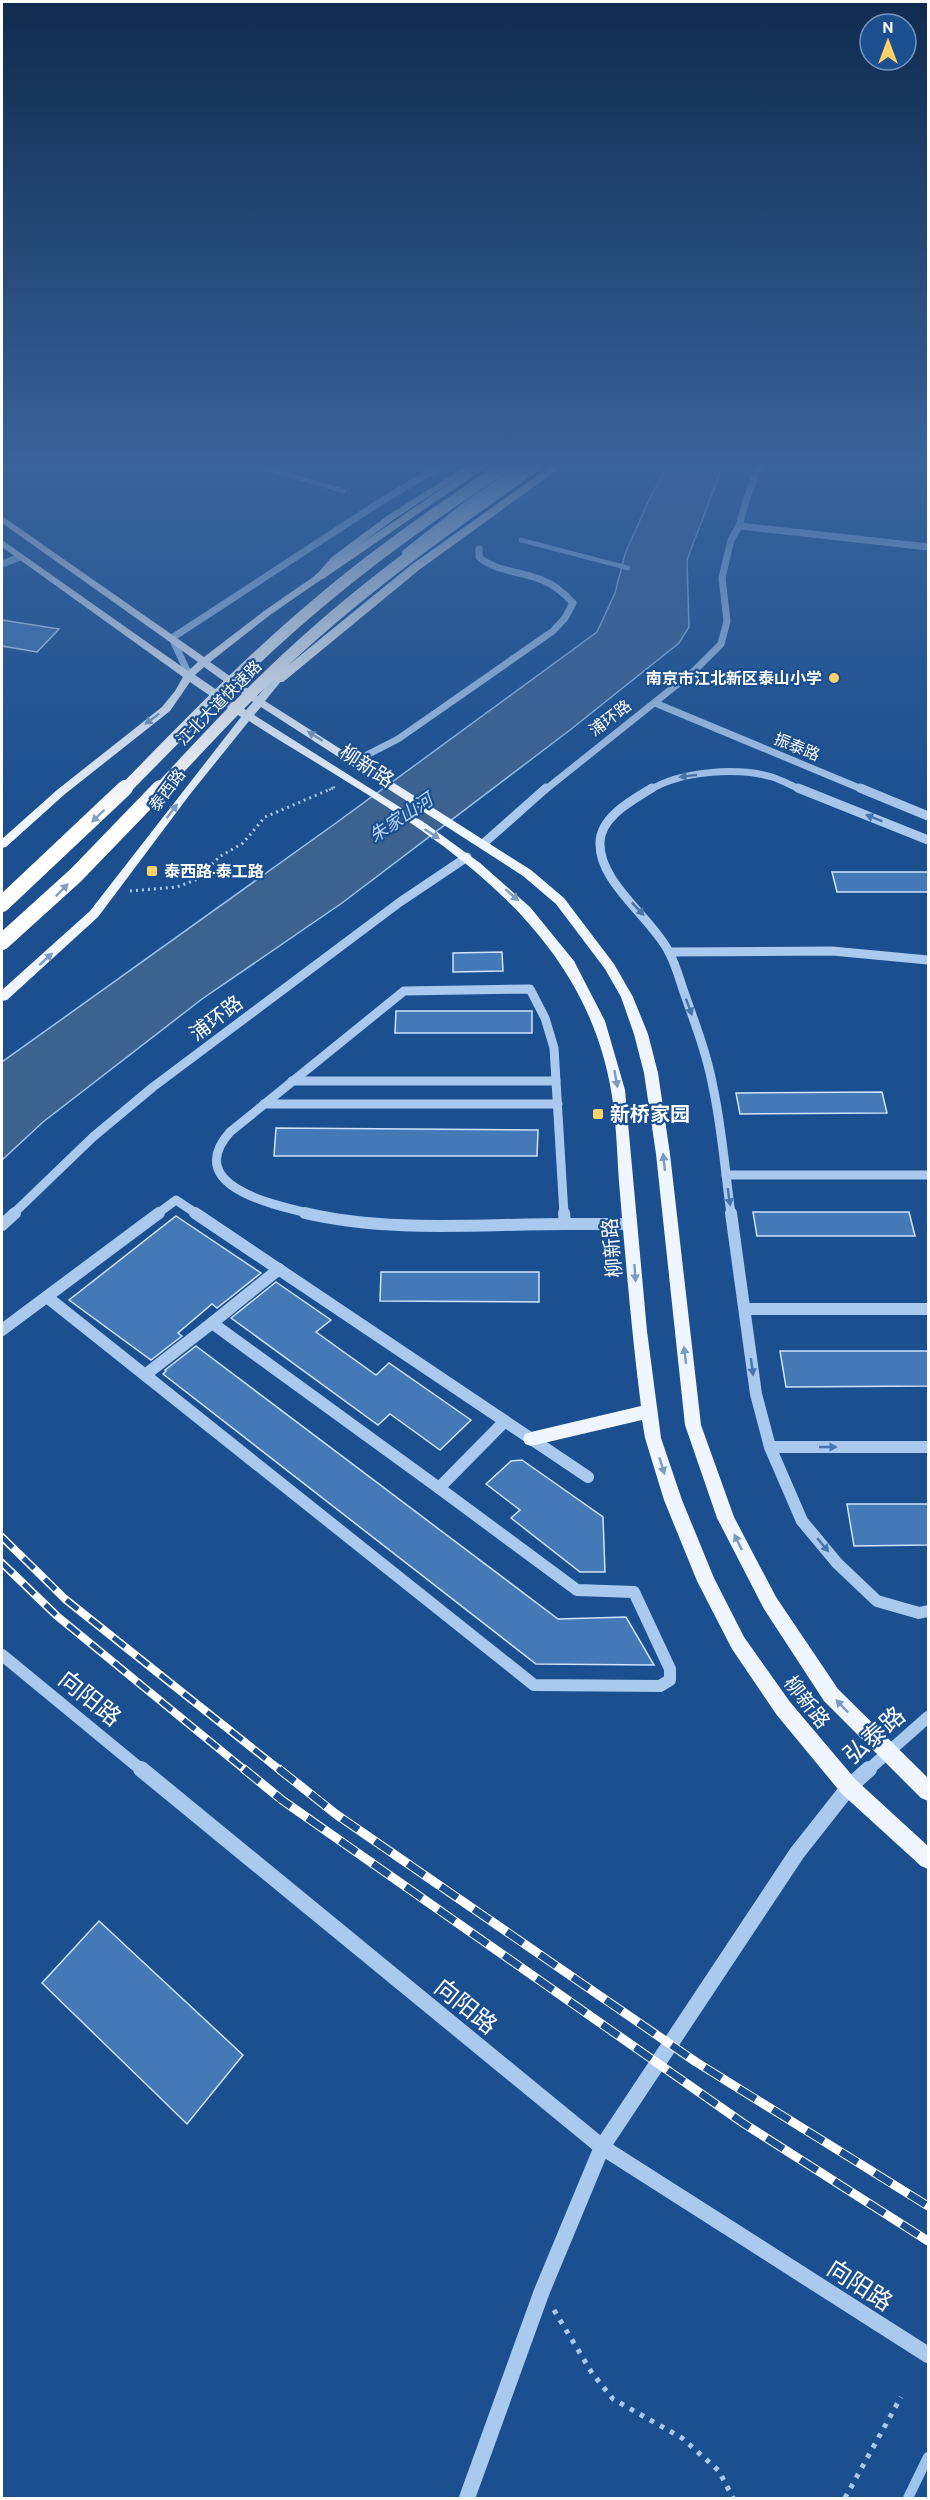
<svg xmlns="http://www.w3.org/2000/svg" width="930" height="2500" viewBox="0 0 930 2500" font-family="Cabin,'Noto Sans SC',sans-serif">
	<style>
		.water { fill: #3c6290; stroke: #9cc4f0; stroke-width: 1.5 }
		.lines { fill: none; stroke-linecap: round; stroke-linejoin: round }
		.stream-far1 { stroke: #9cc4f0; stroke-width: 4.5 }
		.stream { stroke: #9cc4f0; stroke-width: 10 }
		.building { fill: #4478b7; stroke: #cfe3fa; stroke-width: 1.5 }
		.path-far2 { stroke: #a9c9ee; stroke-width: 2; stroke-dasharray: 2 3; stroke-linecap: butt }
		.path-far1 { stroke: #a9c9ee; stroke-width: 3; stroke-dasharray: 2 4; stroke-linecap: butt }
		.path { stroke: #a9c9ee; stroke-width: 5; stroke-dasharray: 4.5 7; stroke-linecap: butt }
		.minor-far3 { stroke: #a9c9ee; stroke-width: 7 }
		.minor-far2 { stroke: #a9c9ee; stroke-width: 9 }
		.minor-far1 { stroke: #a9c9ee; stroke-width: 12 }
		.minor { stroke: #a9c9ee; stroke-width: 16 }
		.major { fill: #f0f6ff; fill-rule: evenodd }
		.highway { fill: #fff; fill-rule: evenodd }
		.rail-far1-casing { stroke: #fff; stroke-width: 8 }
		.rail-casing { stroke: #fff; stroke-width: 9 }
		.rail-far1 { stroke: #1b4f8f; stroke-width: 5; stroke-dasharray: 15; stroke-linecap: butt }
		.rail { stroke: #1b4f8f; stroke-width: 7; stroke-dasharray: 20; stroke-linecap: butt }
		.highway-bridge-far1 { stroke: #fff; stroke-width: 12 }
		.highway-bridge { stroke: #fff; stroke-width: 16 }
		.oneway { fill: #7b9ac1 }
		.oneway2 { fill: #4674ac }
		.oneway3 { fill: #829ec1 }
		.poi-dot { fill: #ffd166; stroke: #1b4f8f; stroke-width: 2 }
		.labels { text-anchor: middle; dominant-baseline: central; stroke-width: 4.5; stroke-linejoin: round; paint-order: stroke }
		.far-poi-label { font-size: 16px; font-weight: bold; fill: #fff; stroke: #1b4f8f; text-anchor: end }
		.far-street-label { font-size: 16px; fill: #fff; stroke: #1b4f8f }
		.far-water-label { font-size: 18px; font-style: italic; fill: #b5d3f5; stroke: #1b4f8f }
		.street-label { font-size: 20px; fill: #fff; stroke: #1b4f8f }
		.poi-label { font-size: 20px; font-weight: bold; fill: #fff; stroke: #1b4f8f; text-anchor: start }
		.near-street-label { font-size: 24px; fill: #fff; stroke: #1b4f8f }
	</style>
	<rect width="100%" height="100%" fill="#1b4f8f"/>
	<polygon class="water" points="668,465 723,465 687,560 689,627 679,643 570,730 342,903 202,999 43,1122 2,1160 2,1062 336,823 597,632 615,593 625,554 648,502"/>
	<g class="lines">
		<g class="stream-far1">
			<polyline points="256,465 343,491"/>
			<polyline points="521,540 628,568"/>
		</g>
		<polyline class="stream" points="908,2498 928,2457"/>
	</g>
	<g class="building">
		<polygon points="2,620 59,629 37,652 2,646"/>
		<polygon points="832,872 928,872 928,892 837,892"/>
		<polygon points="502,952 503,971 453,972 453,953"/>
		<polygon points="396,1011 532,1011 532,1033 395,1033"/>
		<polygon points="882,1092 887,1113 740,1114 736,1093"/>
		<polygon points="276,1128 538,1130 537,1156 274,1156"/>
		<polygon points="753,1212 909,1212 915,1236 757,1236"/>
		<polygon points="176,1216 261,1273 217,1308 212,1304 178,1333 182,1336 151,1360 69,1300"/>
		<polygon points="381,1272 539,1272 539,1302 380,1301"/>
		<polygon points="276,1282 331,1320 316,1332 376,1375 389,1363 471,1420 440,1450 390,1414 378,1425 231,1318"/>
		<polygon points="196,1346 558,1619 626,1617 654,1665 536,1664 163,1374 166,1371 165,1370"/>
		<polygon points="780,1351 928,1351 928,1386 786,1387"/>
		<polygon points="522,1460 603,1517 605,1572 580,1572 511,1518 520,1510 486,1484 511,1461"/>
		<polygon points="847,1504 928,1504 928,1545 854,1546"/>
		<polygon points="99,1921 243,2055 187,2124 42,1983"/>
	</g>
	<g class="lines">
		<polyline class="path-far2" points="329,790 335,787"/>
		<polyline class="path-far1" points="130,891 177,887 198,879 219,857 243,843 265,817 333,788"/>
		<g class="path">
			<polyline points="554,2310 592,2373 613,2399 682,2438 719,2471 733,2498"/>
			<polyline points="845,2498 901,2397"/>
		</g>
		<g class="minor-far3">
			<polyline points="2,468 8,465"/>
			<polyline points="739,526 928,547"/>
			<polyline points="2,564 20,557"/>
			<polyline points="189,675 172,638 377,504 442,465"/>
			<polyline points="655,703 864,790"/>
			<path d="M355,761l43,-22 155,-108 12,-13 8,-15c-9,-10 -18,-18 -31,-23 -20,-9 -46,-8 -63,-23v-8"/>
			<polyline points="545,790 694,671 721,644 727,621 722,578 731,540 739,526 747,497 760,465"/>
			<path d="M650,790c31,-19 87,-23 122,-13 10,3 20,9 30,13"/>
		</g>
		<g class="minor-far2">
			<path d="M652,788c-19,12 -51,28 -52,54 -2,40 51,75 69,110 7,13 11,29 16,43 11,31 22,60 28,92 9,41 12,85 18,127"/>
			<polyline points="798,788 928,840"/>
			<polyline points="860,788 928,816"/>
			<polyline points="484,843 546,788"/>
			<polyline points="669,952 832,951 928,960"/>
			<polyline points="292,1081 556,1081"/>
			<polyline points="264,1104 558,1104"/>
			<polyline points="726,1175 928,1175"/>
			<polyline points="13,1214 93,1137 153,1087 400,902 467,857"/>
			<polyline points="157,1214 176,1200 197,1214"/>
			<path d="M312,1214c-38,-9 -130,-28 -82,-82l174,-141 126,-2 15,29 9,30 10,166"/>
		</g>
		<g class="minor-far1">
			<polyline points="195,1213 588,1477"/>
			<path d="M305,1213c84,20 174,11 260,11"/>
			<polyline points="564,1213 565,1224"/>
			<polyline points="731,1213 756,1394 770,1447 802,1521 837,1563 877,1601 919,1613 928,1611"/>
			<polyline points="565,1224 631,1224"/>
			<polyline points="2,1225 15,1213"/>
			<polyline points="47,1297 145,1375 212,1323 439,1488 505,1421"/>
			<polyline points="745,1309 928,1309"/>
			<polyline points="212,1323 279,1269"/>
			<polyline points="2,1330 159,1213"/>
			<polyline points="145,1375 534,1685 660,1686 670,1680 670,1669 634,1592 577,1590 439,1488"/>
			<polyline points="770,1447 928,1447"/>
			<polyline points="2,1655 143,1771"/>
			<polyline points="867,1771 928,1717"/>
		</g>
		<g class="minor">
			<polyline points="141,1769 602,2147 928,2355"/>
			<polyline points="467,2498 542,2291 602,2147 797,1853 849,1787 869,1769"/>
		</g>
		<g class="major">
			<path d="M467,465h10l-84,55 -55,41 -16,18 -52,36 -60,47 48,34 25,-31h8v4l-26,32 266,169 33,28 50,66 19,33 15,37 10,39 12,81 31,271 33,92 42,80 62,92 90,89v23l-7,-3 -97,-97 -60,-92 -47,-91 -32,-93 -29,-271 -12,-81 -10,-39 -13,-37 -16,-28 -49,-65 -33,-28 -262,-169 -7,8 171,108 55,40 50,44 44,54 31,60 20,69 22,241 14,107 21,62 32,78 30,59 46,65 66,78 72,66v23l-7,-3 -79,-72 -66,-80 -44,-65 -35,-68 -33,-81 -19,-62 -3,-18 -111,26 -6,-2 -2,-5 2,-5 6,-2 110,-26c-9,-70 -15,-141 -21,-212 -3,-34 -3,-70 -9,-104 -33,-190 -215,-275 -362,-369l-58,72 -93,124 -91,83 -5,1v-11l88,-79 151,-194 -51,-35 -20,29 -105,83 -59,53 -4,1v-9l55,-49 105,-83 13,-16 8,-14 -181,-130v-7l186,131 10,-9 -196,-139v-7l202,141 60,-46 52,-36 16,-18 55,-41zM204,667l49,35 -7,8 -51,-35z"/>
			<polygon points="518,465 528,465 473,504 408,555 402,555 402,551 467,500"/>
		</g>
		<g class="highway">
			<polygon points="477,465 489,465 323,579 315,579 315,575"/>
			<polygon points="552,465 564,465 419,570 283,682 275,682 273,679 275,676 411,565"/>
		</g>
		<g class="rail-far1-casing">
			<g id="rail-far1">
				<polyline points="2,1537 65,1599 281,1771"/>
				<polyline points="2,1563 57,1616 246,1771"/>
			</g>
		</g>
		<g class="rail-casing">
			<g id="rail">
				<polyline points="244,1769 282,1800 743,2123 928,2241"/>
				<polyline points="279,1769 337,1815 696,2062 928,2206"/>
			</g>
		</g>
		<use href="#rail-far1" class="rail-far1"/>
		<use href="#rail" class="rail"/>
		<g class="highway-bridge-far1">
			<path d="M124,790c64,-65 128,-132 198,-190 59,-50 121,-93 185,-135"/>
			<path d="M159,790c50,-54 100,-108 155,-156 70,-62 146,-115 222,-169"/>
		</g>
		<g class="highway-bridge">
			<polyline points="2,904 125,788"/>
			<polyline points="2,942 76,875 160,788"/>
		</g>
	</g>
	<defs><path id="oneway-solid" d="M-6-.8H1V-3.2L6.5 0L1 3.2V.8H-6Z" transform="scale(1.5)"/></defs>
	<g class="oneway">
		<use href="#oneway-solid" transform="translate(152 719) rotate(143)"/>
		<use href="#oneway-solid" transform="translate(315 736) rotate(-148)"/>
		<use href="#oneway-solid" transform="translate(172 811) rotate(-53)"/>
		<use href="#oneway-solid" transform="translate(432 834) rotate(33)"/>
		<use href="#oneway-solid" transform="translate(512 895) rotate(41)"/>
		<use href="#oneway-solid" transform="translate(46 959) rotate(-42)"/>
		<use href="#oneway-solid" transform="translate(616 1079) rotate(80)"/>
		<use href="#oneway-solid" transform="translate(664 1162) rotate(-96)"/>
		<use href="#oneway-solid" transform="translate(635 1273) rotate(86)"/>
		<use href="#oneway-solid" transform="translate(685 1355) rotate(-97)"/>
		<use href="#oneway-solid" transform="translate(662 1466) rotate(73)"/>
		<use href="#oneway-solid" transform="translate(738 1542) rotate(-116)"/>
		<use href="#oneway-solid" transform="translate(842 1706) rotate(-134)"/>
	</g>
	<g class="oneway2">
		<use href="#oneway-solid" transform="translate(688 776) rotate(173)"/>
		<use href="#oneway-solid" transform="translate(874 818) rotate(-158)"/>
		<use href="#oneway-solid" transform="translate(638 909) rotate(47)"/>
		<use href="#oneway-solid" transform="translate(689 1007) rotate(70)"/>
		<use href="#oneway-solid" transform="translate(729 1197) rotate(82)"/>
		<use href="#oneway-solid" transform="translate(752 1367) rotate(83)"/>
		<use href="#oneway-solid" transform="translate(828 1447)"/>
		<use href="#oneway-solid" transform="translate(823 1545) rotate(50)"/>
	</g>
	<g class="oneway3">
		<use href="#oneway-solid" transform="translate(98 816) rotate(136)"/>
		<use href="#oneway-solid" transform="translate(62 890) rotate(-45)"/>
	</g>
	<linearGradient id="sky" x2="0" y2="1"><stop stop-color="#0f2b4f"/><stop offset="0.57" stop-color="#39639b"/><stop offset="1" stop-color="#39639b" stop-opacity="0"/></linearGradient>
	<rect width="930" height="815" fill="url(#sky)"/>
	<g class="poi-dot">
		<circle cx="834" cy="678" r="6"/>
		<rect x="146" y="865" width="12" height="12" rx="3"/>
		<rect x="592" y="1108" width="12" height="12" rx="3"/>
	</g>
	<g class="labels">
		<g class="far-poi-label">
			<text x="822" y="678">南京市江北新区泰山小学</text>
			<text x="164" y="871" text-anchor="start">泰西路·泰工路</text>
		</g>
		<g class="far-street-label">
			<text transform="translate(219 703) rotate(-45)">江北大道快速路</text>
			<text transform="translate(610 718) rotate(-37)">浦环路</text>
			<text transform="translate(797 747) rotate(22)">振泰路</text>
			<text transform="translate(167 790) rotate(-53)">泰西路</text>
		</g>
		<g class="far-water-label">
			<text transform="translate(401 818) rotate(-34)">朱家山河</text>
		</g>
		<g class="street-label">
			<text transform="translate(367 766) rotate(33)">柳新路</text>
			<text transform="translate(216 1018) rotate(-37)">浦环路</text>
			<text transform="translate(612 1248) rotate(-95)">柳新路</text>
			<text transform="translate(807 1702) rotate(52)">柳新路</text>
		</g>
		<g class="poi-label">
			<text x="610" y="1114">新桥家园</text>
		</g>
		<g class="near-street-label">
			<text transform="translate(90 1698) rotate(39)">向阳路</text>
			<text transform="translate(874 1735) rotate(-41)">弘泰路</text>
			<text transform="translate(466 2006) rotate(39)">向阳路</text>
			<text transform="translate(860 2285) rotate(33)">向阳路</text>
		</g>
	</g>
	<rect width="930" height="2500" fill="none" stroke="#ffffff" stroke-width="6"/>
	<g transform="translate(888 42)"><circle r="28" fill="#1b4f8f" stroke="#7695bc" stroke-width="1.5"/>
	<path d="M0-4.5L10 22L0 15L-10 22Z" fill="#ffd166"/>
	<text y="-9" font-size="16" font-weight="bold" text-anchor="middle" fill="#ffffff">N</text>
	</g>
</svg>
